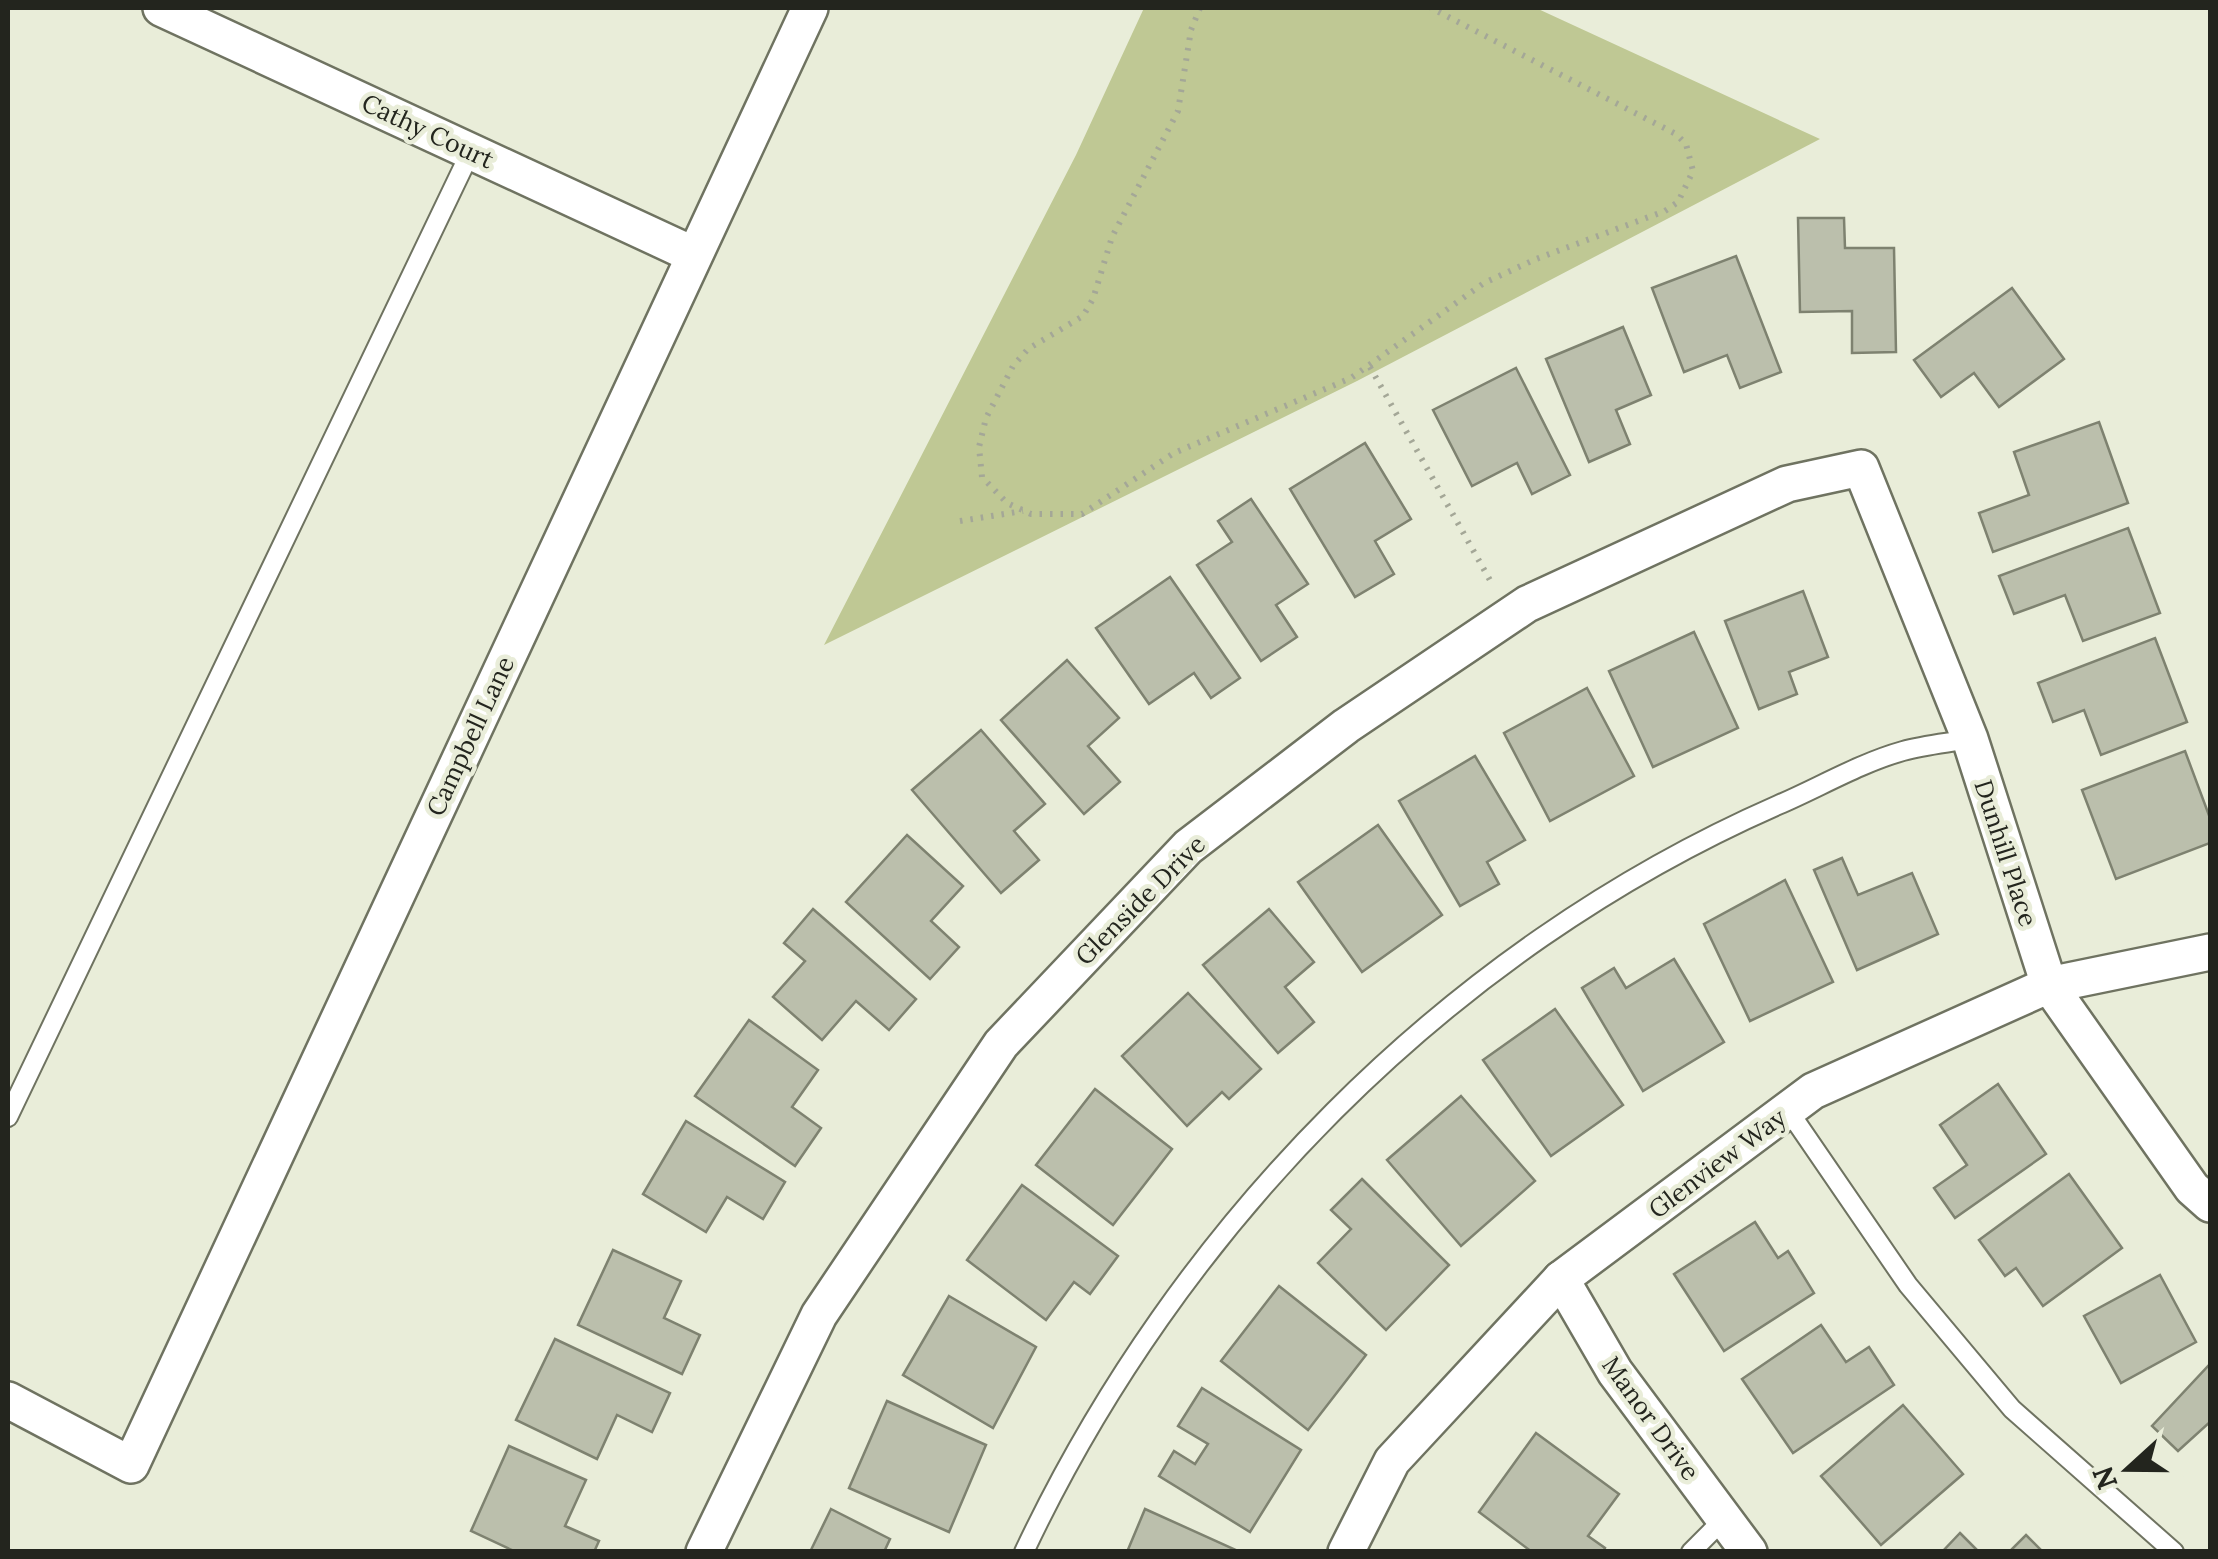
<svg xmlns="http://www.w3.org/2000/svg" width="2218" height="1559" viewBox="0 0 2218 1559" font-family="Lora,serif">
	<style>
		.green { fill: #bfc894 }
		.building { fill: #bbbfac; stroke: #7e8270; stroke-width: 2.5 }
		.lines { fill: none; stroke-linecap: round; stroke-linejoin: round }
		.lane-casing { stroke: #6f7361; stroke-width: 22 }
		.street-casing { stroke: #6f7361; stroke-width: 40 }
		.path { stroke: #a4a797; stroke-width: 6; stroke-dasharray: 2.5 8; stroke-linecap: butt }
		.lane { stroke: #fff; stroke-width: 18 }
		.street { stroke: #fff; stroke-width: 35 }
		.labels { text-anchor: middle; dominant-baseline: central; stroke-width: 9; stroke-linejoin: round; paint-order: stroke }
		.street-label { font-size: 25px; fill: #23251e; stroke: #e9edd9 }
	</style>
	<rect width="100%" height="100%" fill="#e9edd9"/>
	<polygon class="green" points="1144,8 1536,8 1820,139 1357,381 824,645 1076,155"/>
	<g class="building">
		<polygon points="1798,218 1844,218 1845,248 1894,248 1896,352 1852,353 1852,311 1800,312"/>
		<polygon points="1736,256 1781,372 1740,388 1727,355 1684,372 1652,288"/>
		<polygon points="2012,288 2064,359 1999,407 1974,373 1941,397 1914,360"/>
		<polygon points="1623,327 1651,395 1616,410 1630,444 1589,462 1546,359"/>
		<polygon points="1516,368 1570,475 1532,494 1517,463 1472,486 1433,410"/>
		<polygon points="2099,422 2128,503 1993,552 1979,513 2029,495 2014,452"/>
		<polygon points="1365,443 1411,519 1375,541 1394,574 1355,597 1290,489"/>
		<polygon points="1251,499 1308,584 1276,605 1297,637 1261,661 1197,565 1232,542 1218,521"/>
		<polygon points="2128,528 2160,613 2083,641 2065,595 2014,614 1999,576"/>
		<polygon points="1170,577 1240,678 1211,698 1194,673 1149,704 1096,628"/>
		<polygon points="1803,591 1828,657 1789,672 1797,694 1759,709 1725,621"/>
		<polygon points="1694,632 1738,728 1653,767 1609,671"/>
		<polygon points="2155,638 2187,722 2101,755 2084,710 2053,722 2038,683"/>
		<polygon points="1067,660 1119,718 1088,746 1120,782 1084,814 1001,720"/>
		<polygon points="1587,688 1634,776 1550,821 1504,733"/>
		<polygon points="981,730 1045,804 1014,831 1039,860 1001,893 912,790"/>
		<polygon points="2185,751 2210,818 2210,843 2116,879 2082,790"/>
		<polygon points="1475,756 1525,840 1487,862 1499,884 1460,906 1399,801"/>
		<polygon points="1378,825 1442,915 1362,972 1298,882"/>
		<polygon points="907,835 963,886 931,921 959,947 930,979 846,902"/>
		<polygon points="1842,858 1858,895 1912,873 1938,934 1857,970 1814,870"/>
		<polygon points="1785,880 1833,982 1750,1021 1704,924"/>
		<polygon points="813,909 916,999 889,1030 856,1001 822,1040 773,997 805,961 784,943"/>
		<polygon points="1269,909 1314,962 1285,987 1314,1022 1278,1053 1203,965"/>
		<polygon points="1674,959 1724,1042 1643,1091 1582,988 1614,968 1626,988"/>
		<polygon points="1188,993 1261,1069 1229,1099 1222,1092 1187,1126 1122,1056"/>
		<polygon points="1555,1009 1623,1105 1551,1156 1483,1060"/>
		<polygon points="749,1020 818,1070 792,1107 821,1128 795,1166 695,1096"/>
		<polygon points="1998,1084 2046,1154 1955,1218 1934,1188 1967,1165 1940,1125"/>
		<polygon points="1095,1089 1172,1149 1113,1225 1036,1165"/>
		<polygon points="1461,1096 1535,1181 1461,1246 1387,1160"/>
		<polygon points="686,1121 785,1182 763,1219 727,1197 706,1232 643,1194"/>
		<polygon points="2069,1174 2122,1248 2043,1306 2016,1268 2005,1276 1979,1240"/>
		<polygon points="1362,1179 1449,1265 1386,1330 1318,1263 1351,1229 1331,1210"/>
		<polygon points="1022,1185 1118,1256 1090,1294 1074,1282 1046,1320 967,1260"/>
		<polygon points="1755,1222 1778,1258 1788,1251 1814,1293 1724,1351 1674,1274"/>
		<polygon points="613,1250 681,1281 664,1318 700,1335 682,1374 578,1325"/>
		<polygon points="2160,1275 2196,1342 2121,1383 2084,1316"/>
		<polygon points="1279,1286 1366,1355 1308,1430 1221,1361"/>
		<polygon points="949,1296 1036,1347 993,1428 903,1375"/>
		<polygon points="1821,1325 1846,1362 1869,1347 1894,1385 1793,1453 1742,1379"/>
		<polygon points="555,1339 670,1393 652,1432 617,1415 597,1459 516,1420"/>
		<polygon points="2210,1364 2210,1422 2178,1451 2152,1426"/>
		<polygon points="1202,1388 1301,1450 1250,1532 1159,1476 1174,1451 1195,1464 1208,1444 1178,1426"/>
		<polygon points="887,1401 986,1445 949,1532 849,1488"/>
		<polygon points="1903,1405 1963,1474 1881,1545 1821,1476"/>
		<polygon points="1536,1433 1619,1494 1588,1536 1605,1548 1603,1552 1532,1552 1479,1512"/>
		<polygon points="509,1446 586,1480 565,1526 599,1541 594,1552 516,1552 471,1531"/>
		<polygon points="831,1509 890,1539 884,1552 810,1552"/>
		<polygon points="1145,1509 1236,1550 1235,1552 1127,1552"/>
		<polygon points="1960,1533 1979,1552 1942,1552"/>
		<polygon points="2026,1535 2043,1552 2009,1552"/>
	</g>
	<g class="lines">
		<g class="lane-casing">
			<g id="lane">
				<polyline points="1788,1110 1908,1285 2012,1409 2174,1552"/>
				<polyline points="8,1117 471,151"/>
				<path d="M1024,1552c153,-325 423,-602 754,-747 40,-17 82,-42 125,-54 21,-6 45,-8 67,-12"/>
				<polyline points="1691,1552 1724,1519"/>
			</g>
		</g>
		<g class="street-casing">
			<g id="street">
				<polyline points="161,8 694,255"/>
				<polyline points="1561,1279 1615,1372 1749,1552"/>
				<polyline points="8,1400 131,1465 810,8"/>
				<polyline points="704,1552 819,1315 1001,1044 1188,847 1346,726 1527,604 1787,484 1861,468 1970,739 2049,985 2192,1188 2210,1204"/>
				<polyline points="1346,1552 1392,1461 1561,1279 1813,1091 2049,985 2210,952"/>
			</g>
		</g>
		<g class="path">
			<polyline points="1200,8 1191,30 1178,111 1112,237 1093,299 1083,316 1028,349 1013,366 986,418 979,447 982,477 1007,503 1031,514 1082,514 1174,453 1351,378 1484,283 1536,259 1665,211 1678,202 1693,171 1686,144 1676,134 1431,8"/>
			<polyline points="1370,367 1491,582"/>
			<polyline points="960,521 1023,511"/>
		</g>
		<use href="#lane" class="lane"/>
		<use href="#street" class="street"/>
	</g>
	<g class="labels">
		<g class="street-label">
			<text transform="translate(428 131) rotate(25)">Cathy Court</text>
			<text transform="translate(470 736) rotate(-65)">Campbell Lane</text>
			<text transform="translate(2006 853) rotate(72)">Dunhill Place</text>
			<text transform="translate(1140 900) rotate(-45)">Glenside Drive</text>
			<text transform="translate(1717 1163) rotate(-37)">Glenview Way</text>
			<text transform="translate(1651 1418) rotate(54)">Manor Drive</text>
		</g>
	</g>
	<rect width="2218" height="1559" fill="none" stroke="#23251e" stroke-width="20"/>
	<g transform="translate(2128 1469) rotate(249)" stroke="#e9edd9" stroke-width="8" paint-order="stroke">
	<path d="M0-8L18 38L0 25L-18 38Z" fill="#23251e"/>
	<text y="-15" font-size="28" font-weight="bold" text-anchor="middle" fill="#23251e">N</text>
	</g>
</svg>
